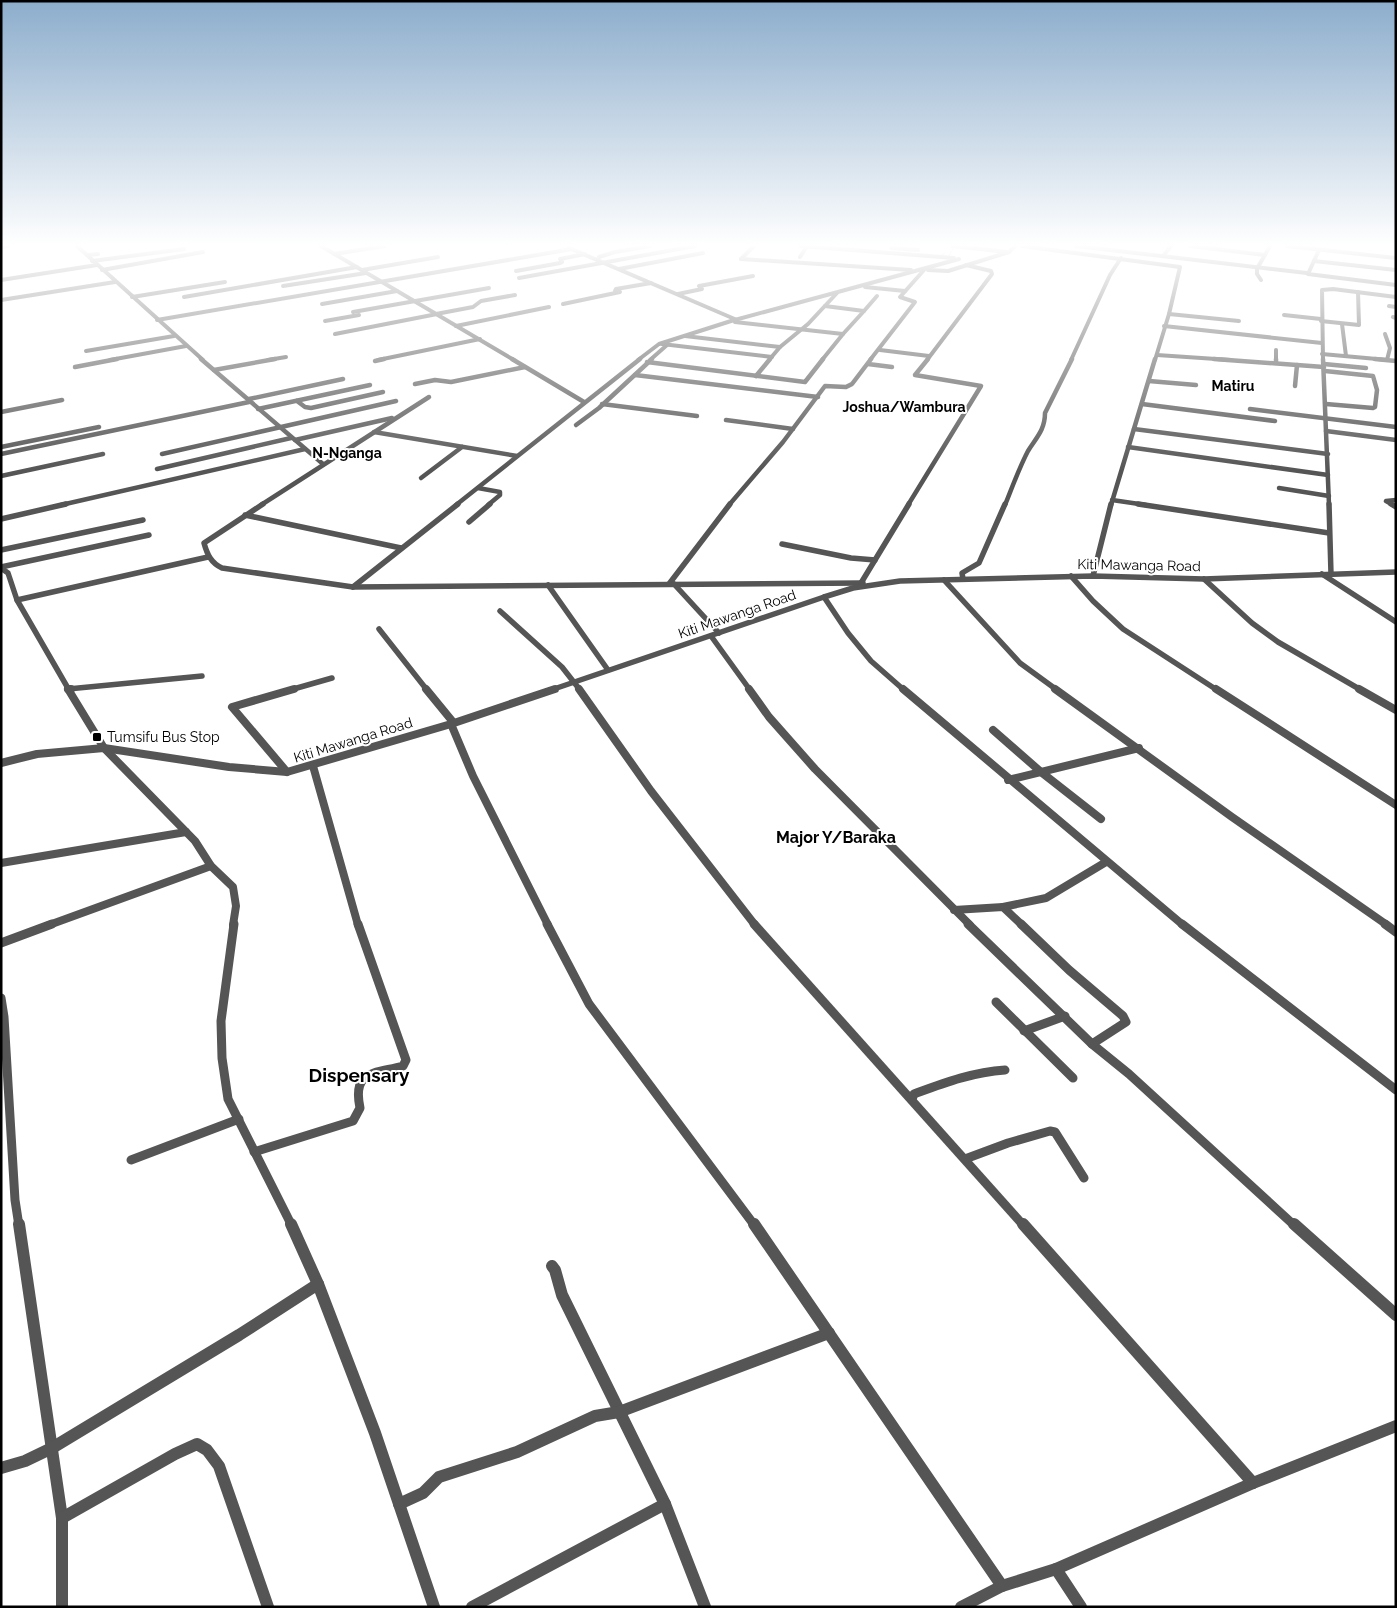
<svg xmlns="http://www.w3.org/2000/svg" width="1397" height="1608" viewBox="0 0 1397 1608" font-family="Raleway,sans-serif">
	<style>
		.lines { fill: none; stroke-linecap: round; stroke-linejoin: round }
		.stream { stroke: #a3a3a3; stroke-width: 1 }
		.street-far5 { stroke: #555; stroke-width: 4 }
		.street-far4 { stroke: #555; stroke-width: 4.5 }
		.street-far3 { stroke: #555; stroke-width: 5.5 }
		.street-far2 { stroke: #555; stroke-width: 8 }
		.street-far1 { stroke: #555; stroke-width: 9 }
		.street { stroke: #555; stroke-width: 12 }
		.poi-dot { fill: #000; stroke: #fff; stroke-width: 2 }
		.labels { text-anchor: middle; dominant-baseline: central; stroke-width: 4; stroke-linejoin: round; paint-order: stroke }
		.far-quarter-label { font-size: 14px; font-weight: bold; fill: #000; stroke: #fff }
		.street-label { font-size: 14px; fill: #000; stroke: #fff }
		.poi-label { font-size: 14px; fill: #000; stroke: #fff; text-anchor: start }
		.quarter-label { font-size: 16px; font-weight: bold; fill: #000; stroke: #fff }
		.near-quarter-label { font-size: 19px; font-weight: bold; fill: #000; stroke: #fff }
	</style>
	<rect width="100%" height="100%" fill="#fff"/>
	<g class="lines">
		<g class="stream">
			<polyline points="947,248 949,246"/>
			<polyline points="940,256 945,253"/>
			<polyline points="948,257 954,247"/>
		</g>
		<g class="street-far5">
			<polyline points="77,246 203,360"/>
			<polyline points="321,246 514,360"/>
			<polyline points="801,246 954,258"/>
			<polyline points="952,246 1007,252"/>
			<polyline points="1022,246 1180,267 1169,314 1155,360"/>
			<polyline points="1076,246 1307,273"/>
			<polyline points="1190,246 1265,255"/>
			<polyline points="1287,246 1396,258"/>
			<polyline points="1,247 8,246"/>
			<polyline points="569,248 737,320"/>
			<polyline points="891,248 918,250"/>
			<polyline points="1319,250 1308,274 1396,285"/>
			<polyline points="334,254 385,246"/>
			<polyline points="87,255 98,254"/>
			<polyline points="1163,256 1171,246"/>
			<polyline points="599,257 615,252 650,246"/>
			<polyline points="800,257 807,246"/>
			<polyline points="741,259 911,270"/>
			<polyline points="741,259 754,246"/>
			<polyline points="92,261 184,249"/>
			<polyline points="1314,261 1396,270"/>
			<polyline points="1257,267 1257,274 1261,280"/>
			<polyline points="1258,267 1270,246"/>
			<polyline points="619,269 703,253"/>
			<polyline points="102,270 203,252"/>
			<polyline points="362,270 438,257"/>
			<polyline points="928,270 948,271 1009,252 1015,246"/>
			<polyline points="516,271 560,263 562,262 560,259 585,254"/>
			<polyline points="519,278 695,246"/>
			<polyline points="1,280 97,265"/>
			<polyline points="283,286 366,273"/>
			<polyline points="865,287 905,291"/>
			<polyline points="678,294 702,289 699,286 753,276"/>
			<polyline points="132,297 225,282"/>
			<polyline points="184,297 357,267"/>
			<polyline points="1,300 115,282"/>
			<polyline points="322,304 397,291"/>
			<polyline points="563,304 620,292 615,291 616,289 651,283"/>
			<polyline points="1389,306 1396,307"/>
			<polyline points="864,311 877,296"/>
			<polyline points="353,312 489,288"/>
			<polyline points="436,314 473,307 481,301 515,295"/>
			<polyline points="1169,314 1239,321"/>
			<polyline points="1284,315 1321,319"/>
			<polyline points="1393,317 1396,318"/>
			<polyline points="157,320 572,249"/>
			<polyline points="325,321 359,315"/>
			<polyline points="1321,321 1359,325 1358,292"/>
			<polyline points="735,322 843,334 864,311 825,306"/>
			<polyline points="1342,324 1346,356"/>
			<polyline points="456,326 549,307"/>
			<polyline points="1164,326 1322,343"/>
			<polyline points="335,334 437,314"/>
			<polyline points="1385,334 1390,348 1387,360"/>
			<polyline points="685,336 780,347"/>
			<polyline points="662,344 772,357"/>
			<polyline points="880,350 929,356"/>
			<polyline points="1276,350 1276,360"/>
			<polyline points="86,351 174,336"/>
			<polyline points="1322,354 1388,360"/>
			<polyline points="1157,355 1231,360"/>
			<polyline points="110,360 186,346"/>
			<polyline points="268,360 286,357"/>
			<polyline points="378,360 480,339"/>
			<polyline points="638,360 659,344 731,321 959,259"/>
			<polyline points="650,360 667,345"/>
			<polyline points="769,360 780,347 808,324 837,293"/>
			<polyline points="822,360 843,334"/>
			<polyline points="870,360 915,302 900,297 924,270"/>
			<polyline points="927,360 992,274 991,271 966,265"/>
			<polyline points="1071,360 1110,275 1121,258"/>
			<polyline points="1323,360 1322,290 1333,289 1396,297"/>
		</g>
		<g class="street-far4">
			<polyline points="201,359 323,464"/>
			<polyline points="512,359 584,402"/>
			<polyline points="1214,359 1297,365"/>
			<polyline points="1276,359 1276,363"/>
			<polyline points="1323,359 1329,505"/>
			<polyline points="1375,359 1396,361"/>
			<polyline points="375,361 384,359"/>
			<polyline points="647,362 805,382 823,359"/>
			<polyline points="868,364 892,367"/>
			<polyline points="1324,364 1366,368"/>
			<polyline points="75,367 117,359"/>
			<polyline points="214,370 275,359"/>
			<polyline points="1325,371 1373,376 1377,390 1375,407 1373,408 1326,404"/>
			<polyline points="635,375 818,397"/>
			<polyline points="756,376 770,359"/>
			<polyline points="1149,381 1196,385"/>
			<polyline points="415,384 435,380 451,382 525,367"/>
			<polyline points="1295,386 1297,365 1324,367"/>
			<polyline points="249,399 343,379"/>
			<polyline points="297,401 305,407 311,408 383,392"/>
			<polyline points="602,404 697,416"/>
			<polyline points="1142,404 1275,421"/>
			<polyline points="258,409 370,385"/>
			<polyline points="1250,409 1396,427"/>
			<polyline points="1,412 62,400"/>
			<polyline points="726,420 793,429"/>
			<polyline points="576,425 599,408 652,359"/>
			<polyline points="1134,429 1328,454"/>
			<polyline points="1326,431 1396,440"/>
			<polyline points="374,432 517,456"/>
			<polyline points="295,440 392,418"/>
			<polyline points="1,447 99,427"/>
			<polyline points="1128,447 1328,475"/>
			<polyline points="1,454 249,402"/>
			<polyline points="162,454 396,401"/>
			<polyline points="157,469 291,438"/>
			<polyline points="1,476 103,454"/>
			<polyline points="421,478 462,447"/>
			<polyline points="478,488 500,492 500,495 488,505"/>
			<polyline points="1279,488 1329,496"/>
			<polyline points="1112,500 1146,505"/>
			<polyline points="61,505 305,449"/>
			<polyline points="261,505 429,397"/>
			<polyline points="456,505 640,359"/>
			<polyline points="729,505 783,442 825,386 846,387 852,384 871,359"/>
			<polyline points="908,505 981,386 915,375 928,359"/>
			<path d="M1005,505c7,-17 14,-37 23,-54 8,-13 17,-21 17,-38l27,-54"/>
			<polyline points="1111,505 1155,359"/>
			<polyline points="1393,505 1386,501 1396,500"/>
		</g>
		<g class="street-far3">
			<path d="M263,504l-59,39c3,11 7,20 18,25l131,19 510,-4"/>
			<polyline points="1138,504 1329,533"/>
			<polyline points="1329,504 1331,574"/>
			<polyline points="1391,504 1396,507"/>
			<polyline points="245,515 401,548"/>
			<polyline points="1,519 66,504"/>
			<polyline points="469,522 490,504"/>
			<polyline points="782,544 851,558 875,560"/>
			<polyline points="1,550 143,520"/>
			<polyline points="1,567 149,535"/>
			<polyline points="1,568 8,573 17,600 69,690"/>
			<polyline points="1322,574 1396,622"/>
			<polyline points="1071,576 1093,601 1123,629 1217,690"/>
			<polyline points="1093,576 1111,504"/>
			<polyline points="963,579 962,573 979,563 1005,504"/>
			<polyline points="1204,579 1252,623 1278,642 1361,690"/>
			<polyline points="944,580 1020,663 1057,690"/>
			<polyline points="861,583 909,504"/>
			<polyline points="669,584 730,504"/>
			<polyline points="674,584 719,633"/>
			<polyline points="548,585 608,670"/>
			<polyline points="353,587 458,504"/>
			<polyline points="824,597 848,633 871,661 904,690"/>
			<polyline points="17,600 208,557"/>
			<polyline points="500,611 562,667 580,690"/>
			<polyline points="379,629 427,690"/>
			<polyline points="711,636 750,690"/>
			<polyline points="68,689 202,676"/>
			<polyline points="290,690 332,678"/>
			<polyline points="551,690 824,597 853,588 900,581 1093,576 1204,579 1396,572"/>
		</g>
		<g class="street-far2">
			<polyline points="68,689 104,748 195,841 211,866 233,887 236,906 233,925"/>
			<polyline points="68,689 71,689"/>
			<polyline points="426,689 453,722"/>
			<polyline points="579,689 651,791 755,925"/>
			<polyline points="749,689 769,717 815,769 970,925"/>
			<polyline points="903,689 1183,925"/>
			<polyline points="1055,689 1232,817 1387,925"/>
			<polyline points="1216,689 1396,805"/>
			<polyline points="1359,689 1396,710"/>
			<polyline points="451,724 473,776 548,925"/>
			<polyline points="993,730 1041,772 1101,819"/>
			<polyline points="1,763 37,754 104,748 229,767 287,772 451,724 555,689"/>
			<polyline points="313,766 358,925"/>
			<polyline points="287,772 232,707 294,689"/>
			<polyline points="1008,780 1139,748"/>
			<polyline points="1,863 186,832"/>
			<polyline points="1003,907 1046,898 1106,862"/>
			<polyline points="954,910 1003,907 1022,925"/>
			<polyline points="49,925 211,866"/>
		</g>
		<g class="street-far1">
			<polyline points="234,924 221,1021 222,1058 228,1099 292,1226"/>
			<polyline points="547,924 589,1004 755,1226"/>
			<polyline points="754,924 1024,1226"/>
			<polyline points="968,924 1092,1044 1129,1074 1295,1226"/>
			<polyline points="1021,924 1069,970 1123,1016 1126,1022 1092,1044"/>
			<polyline points="1182,924 1396,1090"/>
			<polyline points="1385,924 1396,932"/>
			<polyline points="1,943 52,924"/>
			<polyline points="1,998 4,1017 15,1200 19,1226"/>
			<polyline points="996,1002 1073,1078"/>
			<polyline points="1024,1031 1065,1016"/>
			<path d="M912,1099l2,-5c30,-11 59,-22 91,-24"/>
			<path d="M254,1152l99,-31 7,-13c-8,-38 14,-34 43,-42l3,-6 -48,-136"/>
			<polyline points="965,1159 1008,1143 1050,1131 1055,1132 1084,1178"/>
			<polyline points="131,1160 239,1119"/>
		</g>
		<g class="street">
			<polyline points="19,1224 62,1518 62,1607"/>
			<polyline points="291,1224 318,1284"/>
			<polyline points="754,1224 1002,1586"/>
			<polyline points="1023,1224 1253,1483"/>
			<polyline points="1294,1224 1396,1315"/>
			<polyline points="552,1266 555,1270 562,1295 665,1504 705,1607"/>
			<polyline points="1,1468 25,1461 52,1448 239,1335 318,1284 375,1433 434,1607"/>
			<polyline points="399,1504 423,1493 439,1477 517,1452 595,1416 619,1412 829,1333"/>
			<polyline points="62,1518 175,1454 197,1444 207,1450 219,1466 268,1607"/>
			<polyline points="1056,1569 1081,1607"/>
			<polyline points="472,1607 665,1504"/>
			<polyline points="961,1607 1002,1586 1056,1569 1253,1483 1396,1426"/>
		</g>
	</g>
	<linearGradient id="sky" x2="0" y2="1"><stop stop-color="#8cadcc"/><stop offset="0.52" stop-color="#fff"/><stop offset="1" stop-color="#fff" stop-opacity="0"/></linearGradient>
	<rect width="1397" height="471" fill="url(#sky)"/>
	<rect class="poi-dot" x="92" y="732" width="10" height="10" rx="2.5"/>
	<g class="labels">
		<g class="far-quarter-label">
			<text x="1233" y="386">Matiru</text>
			<text x="904" y="407">Joshua/Wambura</text>
			<text x="347" y="453">N-Nganga</text>
		</g>
		<g class="street-label">
			<text transform="translate(1139 565) rotate(1)">Kiti Mawanga Road</text>
			<text transform="translate(737 614) rotate(-19)">Kiti Mawanga Road</text>
			<text transform="translate(353 740) rotate(-17)">Kiti Mawanga Road</text>
		</g>
		<g class="poi-label">
			<text x="107" y="737">Tumsifu Bus Stop</text>
		</g>
		<g class="quarter-label">
			<text x="836" y="837">Major Y/Baraka</text>
		</g>
		<g class="near-quarter-label">
			<text x="359" y="1075">Dispensary</text>
		</g>
	</g>
	<rect width="1397" height="1608" fill="none" stroke="#000000" stroke-width="5"/>
</svg>
